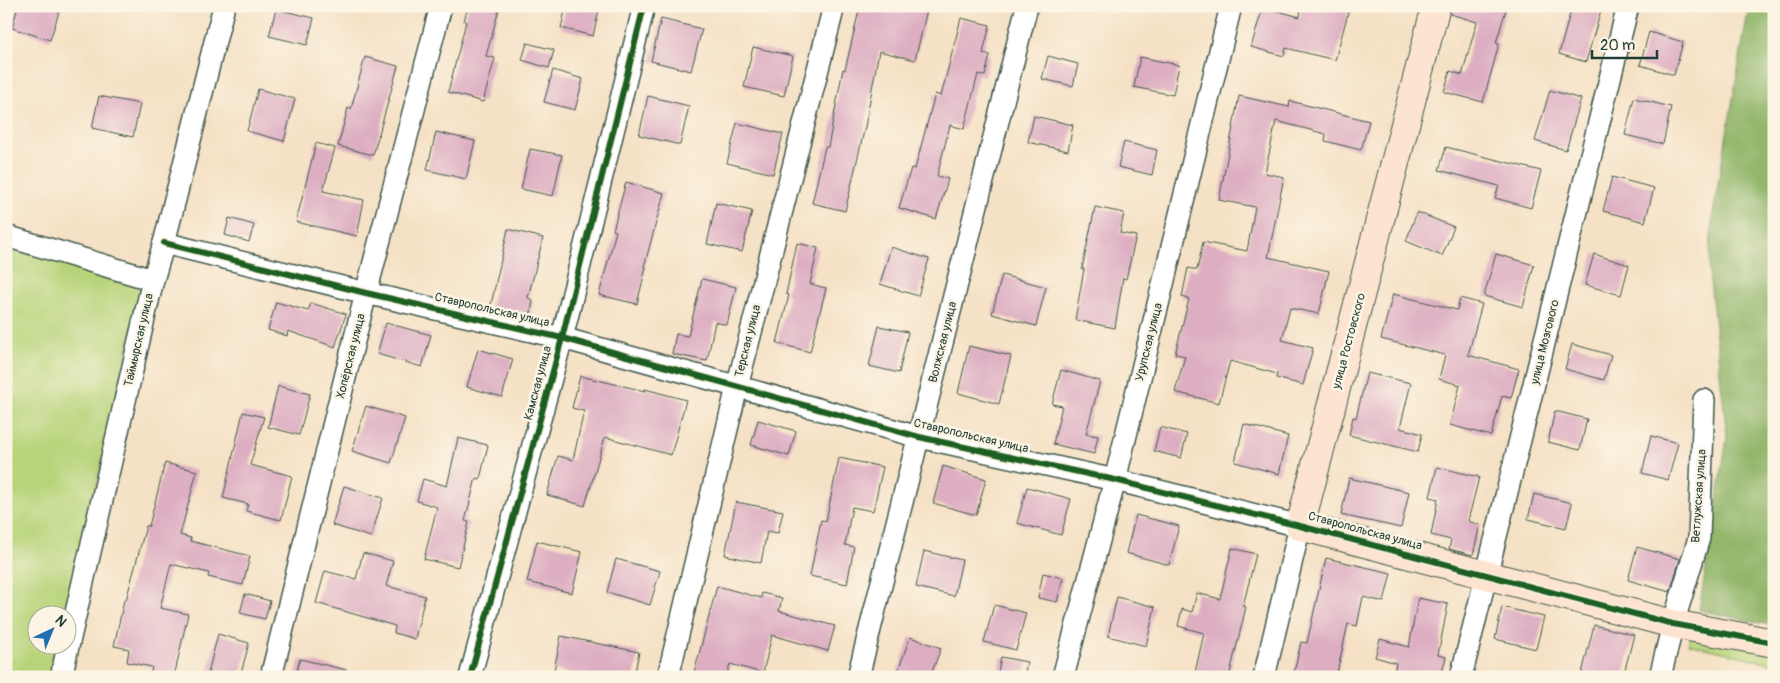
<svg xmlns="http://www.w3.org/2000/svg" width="1780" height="683" viewBox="0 0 1780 683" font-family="Pangolin,sans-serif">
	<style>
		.green { fill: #b8d47a; stroke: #6c8857 }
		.forest { fill: #92b66a; stroke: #587a4f }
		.building { fill: #ddaec2 }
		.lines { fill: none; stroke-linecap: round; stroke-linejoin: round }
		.street-casing { stroke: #3f564a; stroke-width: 24 }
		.secondary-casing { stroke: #3f564a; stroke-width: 30 }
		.street { stroke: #fff; stroke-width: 21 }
		.secondary { stroke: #fde4d1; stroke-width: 28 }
		.cycleway-casing { stroke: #fcf5e5; stroke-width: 9 }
		.cycleway { stroke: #1b5e20; stroke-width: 6 }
		.labels { text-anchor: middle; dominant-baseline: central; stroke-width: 5; stroke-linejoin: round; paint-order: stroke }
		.street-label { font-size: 12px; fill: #1f3d34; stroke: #fcf5e5 }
	</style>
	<rect width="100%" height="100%" fill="#fcf5e5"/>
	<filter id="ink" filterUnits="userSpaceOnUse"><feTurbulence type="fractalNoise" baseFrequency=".02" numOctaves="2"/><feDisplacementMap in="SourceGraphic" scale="10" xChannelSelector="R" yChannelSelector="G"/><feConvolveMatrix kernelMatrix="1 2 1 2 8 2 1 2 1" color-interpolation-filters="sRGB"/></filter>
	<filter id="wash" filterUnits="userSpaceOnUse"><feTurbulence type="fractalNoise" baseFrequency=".0096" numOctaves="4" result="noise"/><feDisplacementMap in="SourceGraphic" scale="20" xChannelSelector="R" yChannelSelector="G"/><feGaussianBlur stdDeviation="1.12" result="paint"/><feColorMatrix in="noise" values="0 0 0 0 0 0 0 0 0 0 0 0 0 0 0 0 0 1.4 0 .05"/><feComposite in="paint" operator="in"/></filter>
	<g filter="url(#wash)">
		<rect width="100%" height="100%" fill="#f5e1c5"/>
		<g class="green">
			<polygon points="6,241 143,282 67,615 38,616 38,646 60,646 53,677 12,677 6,675"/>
			<polygon points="1692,633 1774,651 1774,664 1688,644"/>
		</g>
		<polygon class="forest" points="1749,6 1774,6 1774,626 1699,610 1727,438 1709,272 1712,219"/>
		<g id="blocks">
			<g class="building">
				<polygon points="18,6 61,6 50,40 12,28"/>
				<polygon points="468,6 500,6 486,56 495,58 483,102 448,92 466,22 464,21"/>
				<polygon points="566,6 600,6 593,36 561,28"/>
				<polygon points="860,6 928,6 915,60 879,51 865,127 845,211 812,203 825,147 828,147 843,69 845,70"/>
				<polygon points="1301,6 1350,6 1335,60 1286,48 1284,56 1251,47 1263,7 1300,17"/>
				<polygon points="1451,6 1507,6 1496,43 1499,44 1483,102 1444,92 1450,71 1462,75 1477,22 1450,14"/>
				<polygon points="1572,6 1589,6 1601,10 1586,62 1559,54"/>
				<polygon points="276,9 314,18 307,45 269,36"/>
				<polygon points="961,18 990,25 983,53 990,55 985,76 978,74 964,129 950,125 937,176 948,179 936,219 899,208 911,168 915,169 935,94 941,96"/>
				<polygon points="661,19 702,29 691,71 651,61"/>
				<polygon points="1649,32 1683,42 1674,75 1640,65"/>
				<polygon points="527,43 554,50 549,68 522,60"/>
				<polygon points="753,47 793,56 784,96 744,87"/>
				<polygon points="1048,56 1078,64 1073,86 1042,79"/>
				<polygon points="365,57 398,66 373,155 338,146 348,108 351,109"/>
				<polygon points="1140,57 1179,65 1173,95 1134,87"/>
				<polygon points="553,70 583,79 575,110 544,102"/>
				<polygon points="258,89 295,99 284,141 247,131"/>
				<polygon points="1550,90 1581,99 1566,150 1535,141"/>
				<polygon points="99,96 140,104 133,137 92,128"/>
				<polygon points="648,96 689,106 680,145 639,135"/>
				<polygon points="1239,96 1289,107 1290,101 1369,121 1361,150 1325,141 1326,134 1276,121 1265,173 1284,177 1268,257 1329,271 1319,314 1290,308 1282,340 1313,348 1303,385 1276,378 1277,374 1230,361 1219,403 1175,392 1185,356 1175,354 1189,299 1182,297 1188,268 1197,270 1203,242 1247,251 1255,207 1219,200"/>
				<polygon points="1634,98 1671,107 1663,144 1625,135"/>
				<polygon points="1034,116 1073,125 1068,151 1028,142"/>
				<polygon points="737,123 783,134 773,174 727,163"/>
				<polygon points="436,132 475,141 466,179 427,170"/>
				<polygon points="1124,142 1157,150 1152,175 1118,167"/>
				<polygon points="316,143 335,148 323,191 364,200 357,236 296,222"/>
				<polygon points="1446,147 1541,171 1531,208 1495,198 1499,186 1439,170"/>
				<polygon points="530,149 562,155 553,196 521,189"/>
				<polygon points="1612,177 1654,188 1645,222 1603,211"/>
				<polygon points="626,182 664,193 644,267 646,267 637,304 599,295 616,231 613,230"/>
				<polygon points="716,203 752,211 742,252 707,244"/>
				<polygon points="1095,207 1124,213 1120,233 1136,236 1126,279 1123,278 1115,328 1075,320 1084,269 1082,269"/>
				<polygon points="1417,212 1454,227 1442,256 1406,241"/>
				<polygon points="229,218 254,225 249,242 225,235"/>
				<polygon points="508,229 543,238 528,298 533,300 530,318 490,309"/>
				<polygon points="797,243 818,248 810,284 826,288 810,352 777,343 789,295 786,294"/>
				<polygon points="891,247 929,259 918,296 880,284"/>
				<polygon points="1496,254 1534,265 1523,307 1484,296"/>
				<polygon points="1594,254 1629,265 1621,295 1585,285"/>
				<polygon points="1002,275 1046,287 1036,326 992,314"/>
				<polygon points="702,279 736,287 727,325 715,322 707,361 672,354 676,334 688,336"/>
				<polygon points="1393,294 1457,310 1460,298 1482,304 1468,355 1519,369 1511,398 1502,396 1491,436 1450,425 1460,385 1439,379 1445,355 1381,339"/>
				<polygon points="276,302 308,311 311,303 346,314 335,347 288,331 287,336 268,330"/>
				<polygon points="386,323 431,335 422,367 377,354"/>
				<polygon points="879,326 908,332 899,373 869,366"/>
				<polygon points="1572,344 1611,355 1604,380 1565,369"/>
				<polygon points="969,346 1011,356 999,404 958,393"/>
				<polygon points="478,349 513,359 502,397 467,387"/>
				<polygon points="1061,370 1100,381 1086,434 1098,436 1094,454 1053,444 1062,406 1052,404"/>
				<polygon points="1367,373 1411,383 1400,428 1422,434 1418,452 1349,435 1353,417 1356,418"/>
				<polygon points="580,376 645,391 645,389 686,400 671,455 605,437 585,506 547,495 558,456 573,460 584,411 572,408"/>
				<polygon points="278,386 310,394 299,435 268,427"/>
				<polygon points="366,406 405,418 391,463 352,451"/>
				<polygon points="1555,411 1587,419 1580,450 1548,442"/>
				<polygon points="243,412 264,417 250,465 292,476 281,520 246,511 248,504 223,498"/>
				<polygon points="758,420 796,431 789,456 751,445"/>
				<polygon points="1244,424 1288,436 1279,474 1235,462"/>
				<polygon points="1160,427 1187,434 1181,458 1154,451"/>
				<polygon points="1651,436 1678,443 1668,480 1642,473"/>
				<polygon points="458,438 488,445 480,479 476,478 465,521 469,522 458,567 424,559 437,507 417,501 423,479 447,486"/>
				<polygon points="839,458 883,467 873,511 852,507 845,545 854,547 847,584 810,576 821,520 826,521"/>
				<polygon points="165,463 197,471 180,535 191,538 190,541 250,556 243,585 208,577 209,573 171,564 160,608 188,614 174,677 150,677 152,667 127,662 129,649 114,646 124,600 126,600 146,526 149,526"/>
				<polygon points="943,466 986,479 976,515 933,503"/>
				<polygon points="1437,467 1479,477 1468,521 1480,525 1473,555 1449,549 1451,540 1431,535 1438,499 1430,497"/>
				<polygon points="1349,478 1409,492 1401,528 1341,515"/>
				<polygon points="344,486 383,498 371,537 332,525"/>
				<polygon points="1027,487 1071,499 1061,535 1017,523"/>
				<polygon points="1534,494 1572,503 1566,528 1528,519"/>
				<polygon points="736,502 783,511 778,533 767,531 761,563 725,555"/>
				<polygon points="1136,515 1179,526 1169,565 1126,553"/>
				<polygon points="537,541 582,552 572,593 527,582"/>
				<polygon points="1637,547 1680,559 1670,592 1628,580"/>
				<polygon points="1232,548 1256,554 1243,606 1246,607 1229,677 1194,677 1204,633 1178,626 1182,609 1192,612 1197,593 1220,599"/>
				<polygon points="924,551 962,560 954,596 916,587"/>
				<polygon points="363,553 393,561 386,586 425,596 415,639 394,633 395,626 316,603 325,571 356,579"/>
				<polygon points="1326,558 1391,573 1384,602 1363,597 1357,626 1348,624 1336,677 1293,677 1301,642 1307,643"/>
				<polygon points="616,559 660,571 650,605 607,592"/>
				<polygon points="1043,573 1063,578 1057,602 1038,598"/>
				<polygon points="717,586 761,598 762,593 782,598 779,611 835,626 828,651 772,635 763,673 730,664 726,677 693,677"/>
				<polygon points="245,594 270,601 265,619 240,613"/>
				<polygon points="1117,597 1155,607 1146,646 1108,636"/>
				<polygon points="1418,598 1448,604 1438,655 1446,657 1441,677 1393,677 1396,663 1375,657 1380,639 1409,647"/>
				<polygon points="994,605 1026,613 1016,650 984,642"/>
				<polygon points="1502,607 1544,617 1536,649 1495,639"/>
				<polygon points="1594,625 1634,635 1623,677 1581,677"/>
				<polygon points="218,634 249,643 240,677 207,677"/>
				<polygon points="561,636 639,652 634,677 571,677 572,674 554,670"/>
				<polygon points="910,637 941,648 930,677 896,677"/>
				<polygon points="1001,657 1027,662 1024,677 997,677"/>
				<polygon points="300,659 347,670 346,677 295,677"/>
			</g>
		</g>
	</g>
	<g filter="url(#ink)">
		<use href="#blocks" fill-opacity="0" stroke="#3f564a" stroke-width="1"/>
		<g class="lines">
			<g class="street-casing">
				<g id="street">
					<polyline points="6,236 153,280"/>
					<polyline points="164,243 366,293 562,338 919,437 1115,480 1300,526 1264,677"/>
					<polyline points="61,677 153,280 164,243 224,6"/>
					<polyline points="271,677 366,293 441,6"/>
					<polyline points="470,677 562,338 644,6"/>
					<polyline points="668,677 737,387 834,6"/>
					<polyline points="858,677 1027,6"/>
					<polyline points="1063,677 1115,480 1231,6"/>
					<polyline points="1461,677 1628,6"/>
					<polyline points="1660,677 1673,624 1699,538 1704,400"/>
				</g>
			</g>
			<g class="secondary-casing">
				<polyline id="secondary" points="1436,6 1300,526 1673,624 1774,643"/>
			</g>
			<use href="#street" class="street"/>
			<use href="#secondary" class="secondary"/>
			<g class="cycleway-casing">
				<g id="cycleway">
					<polyline points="164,243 366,293 562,338 919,437 1115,480 1300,526 1673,624 1774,643"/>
					<polyline points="470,677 562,338 644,6"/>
				</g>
			</g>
			<use href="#cycleway" class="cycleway"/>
		</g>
	</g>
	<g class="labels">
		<g class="street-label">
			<text transform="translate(492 310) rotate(13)">Ставропольская улица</text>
			<text transform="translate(139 340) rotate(-77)">Таймырская улица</text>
			<text transform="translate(748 341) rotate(-76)">Терская улица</text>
			<text transform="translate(1349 341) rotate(-75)">улица Ростовского</text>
			<text transform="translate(943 342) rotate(-76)">Волжская улица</text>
			<text transform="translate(1149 342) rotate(-76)">Урупская улица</text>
			<text transform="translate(1545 342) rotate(-76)">улица Мозгового</text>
			<text transform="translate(351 356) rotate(-76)">Хопёрская улица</text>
			<text transform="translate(538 383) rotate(-75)">Камская улица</text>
			<text transform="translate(971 436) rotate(13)">Ставропольская улица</text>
			<text transform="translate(1699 496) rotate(-86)">Ветлужская улица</text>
			<text transform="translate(1365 531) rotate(15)">Ставропольская улица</text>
		</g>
	</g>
	<rect width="1780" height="683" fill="none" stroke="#fcf5e5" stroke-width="25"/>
	<g transform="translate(52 630) rotate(44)"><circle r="24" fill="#fcf5e5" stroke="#a4ab9e"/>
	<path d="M0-4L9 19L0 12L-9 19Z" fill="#1f6fb2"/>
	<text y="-8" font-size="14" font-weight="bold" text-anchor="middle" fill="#1f3d34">N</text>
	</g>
	<path d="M1592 50v8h65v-8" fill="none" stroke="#1f3d34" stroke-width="2.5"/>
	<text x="1600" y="50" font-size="15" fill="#1f3d34" stroke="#fcf5e5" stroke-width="4" paint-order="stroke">20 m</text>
</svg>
